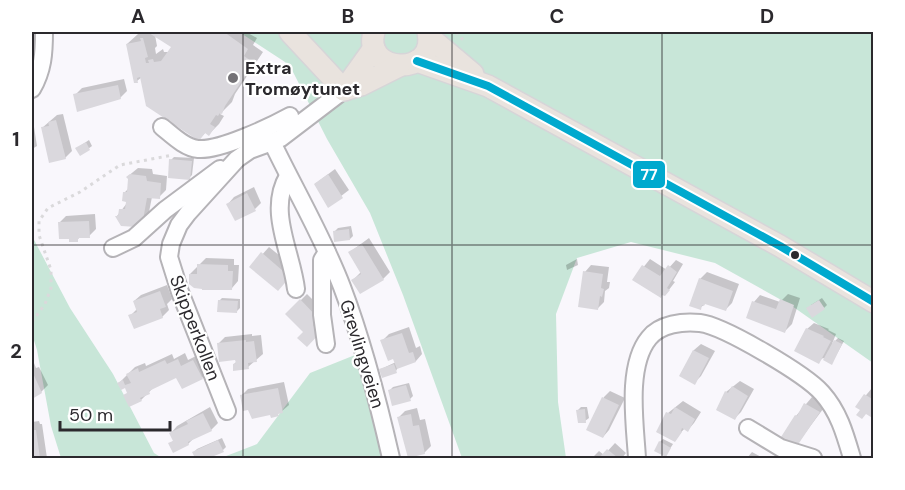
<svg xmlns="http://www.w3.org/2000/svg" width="905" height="490" viewBox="0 0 905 490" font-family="'DM Sans',sans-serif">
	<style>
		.green { fill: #c8e6d8 }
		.shadow { fill: #0003; fill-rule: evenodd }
		.building { fill: #dad8dd }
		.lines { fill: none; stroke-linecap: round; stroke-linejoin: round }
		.minor-casing { stroke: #b5b3b7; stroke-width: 20 }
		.major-casing { stroke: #d6d5d8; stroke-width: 24 }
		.path { stroke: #dad9db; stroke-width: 3; stroke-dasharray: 3 4.5; stroke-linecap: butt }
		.minor { stroke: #fefeff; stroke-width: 16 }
		.major { stroke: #e9e3de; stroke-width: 21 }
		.bus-1-casing { stroke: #fff; stroke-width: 12 }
		.bus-1 { stroke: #00a9ce; stroke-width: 8 }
		.grid { fill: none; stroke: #2b292d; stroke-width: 1.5; stroke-opacity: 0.55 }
		.poi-dot { fill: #737175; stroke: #fff; stroke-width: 2 }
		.bus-dot { fill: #2b292d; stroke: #fff; stroke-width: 2 }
		.labels { text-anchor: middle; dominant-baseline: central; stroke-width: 4.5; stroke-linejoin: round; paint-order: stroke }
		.poi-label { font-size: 18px; font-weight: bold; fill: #2b292d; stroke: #fff; text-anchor: start }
		.street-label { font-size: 18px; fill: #2b292d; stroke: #fff }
		.line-badge { stroke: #fff; stroke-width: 2 }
		.badge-label { font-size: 16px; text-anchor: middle; font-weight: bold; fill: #fff }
		.neatline { fill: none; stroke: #2b292d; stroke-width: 2 }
		.grid-label { font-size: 20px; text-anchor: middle; font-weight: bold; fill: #2b292d }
	</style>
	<rect width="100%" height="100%" fill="#f9f7fc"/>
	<g class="green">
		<polygon points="239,32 873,32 873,363 792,306 715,263 631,242 577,258 556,314 558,402 566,458 462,458 403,295 370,213 327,139 292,70 285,62"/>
		<polygon points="32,236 70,308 113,374 154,453 162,458 61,458 51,426 37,350 32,334"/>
		<polygon points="355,355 382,411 390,458 221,458 257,444 310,373"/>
	</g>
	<g class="shadow">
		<path d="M149,32h97l11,6 -4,7 10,7 -28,42 -3,8 -12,12 4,2 -5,8 -10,10 -3,-2 -7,7 -57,-62 -5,4 -10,-37 11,-10zM155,35l18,12 -4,5h-5l-1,-3 -7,5 -1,-6 2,-2z"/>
		<polygon points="124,79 127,91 120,98 75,95 82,88"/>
		<polygon points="63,114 72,151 65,158 42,128 57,115"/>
		<polygon points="32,127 34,127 37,146 32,149"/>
		<polygon points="89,140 92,146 81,154 80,146"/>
		<polygon points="174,157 194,158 192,175 189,178 171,160"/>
		<polygon points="138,168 152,169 153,174 167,176 166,190 159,197 152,197 149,212 136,225 117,216 127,203 124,193 129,188 130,178 127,177"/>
		<polygon points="335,169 349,190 328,206 315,184"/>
		<polygon points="254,187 261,203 255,209 228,204 234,197"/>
		<polygon points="95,214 96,229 89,236 80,237 77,240 59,223 66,216"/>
		<polygon points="351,226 353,236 350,239 335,231 338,228"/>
		<polygon points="369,238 390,272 383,279 353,280 361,272 350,252"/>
		<polygon points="269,247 296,269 285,283 251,267"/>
		<polygon points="206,258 234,259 234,265 239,265 238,281 232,288 190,274"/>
		<polygon points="577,259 578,265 567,270 566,265"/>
		<polygon points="650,259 667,270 676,260 683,264 673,281 675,282 665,295 634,279"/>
		<polygon points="591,265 609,267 607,282 610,282 609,288 605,291 604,302 597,309 585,272"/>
		<polygon points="707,272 739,284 732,303 725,310 706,303 700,308 700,279"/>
		<polygon points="167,285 172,299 167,304 169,310 162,317 130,316 137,309 134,301 141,295"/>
		<polygon points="307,294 325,312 326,326 305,332 287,314"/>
		<polygon points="788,294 800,298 792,324 785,331 748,318 754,302 760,295 780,302"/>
		<polygon points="222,298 240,299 240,308 237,311 219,301"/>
		<polygon points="822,298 827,305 824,308 811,305"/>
		<polygon points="814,323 829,329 828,330 836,334 832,344 838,338 844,341 832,363 823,358 818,362 807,329"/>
		<polygon points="409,327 416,348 420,346 422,354 416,361 398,367 396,371 381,369 396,362 382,341 389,334"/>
		<polygon points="252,334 252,336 261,335 263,354 248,367 234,364 237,361 218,344 225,337"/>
		<polygon points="701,344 715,351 701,376 694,383 681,376 694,350"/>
		<polygon points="185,353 188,360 200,354 208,372 202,378 177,376 154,387 141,400 128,392 125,386 119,383 135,367 145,363 146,366 172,354 174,359"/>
		<polygon points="32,358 36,368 39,367 48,385 41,392 32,397"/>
		<polygon points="740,381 754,389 741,412 735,418 726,392"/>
		<polygon points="284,382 289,405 282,411 272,414 241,396 248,389"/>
		<polygon points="409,383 413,396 410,399 390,390 393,387"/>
		<polygon points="872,388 874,389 874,417 857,406"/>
		<polygon points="610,391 625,398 609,430 603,437 588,429 604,397"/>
		<polygon points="812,397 826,405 797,444 796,416"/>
		<polygon points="683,401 701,412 694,423 688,430 685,428 674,440 658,431 668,413"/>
		<polygon points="210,407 218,423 211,430 195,437 188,444 170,444 174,440 171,433 177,426"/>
		<polygon points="581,407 587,407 589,418 585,421 578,410"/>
		<polygon points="417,408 420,420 425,419 431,446 424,453 398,418 405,411"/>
		<polygon points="39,421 40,424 42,424 47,458 32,458 32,422"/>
		<polygon points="222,438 226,447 223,450 205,458 197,458 194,452 197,449"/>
		<polygon points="663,439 673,444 666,455 660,442"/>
		<polygon points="615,443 626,453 622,458 592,458 599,451 604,455"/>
		<polygon points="752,452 763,458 747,458"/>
	</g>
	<g class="building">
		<polygon points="150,32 224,32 248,49 244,56 254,63 225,106 222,114 220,113 218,116 216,115 210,124 215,127 209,136 205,133 199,141 146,106 140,77 137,78 138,83 134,83 126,44 141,41 140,38 143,38 148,57 145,58 146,63 149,63 148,60 153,59 154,62 161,61 171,47 149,33"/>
		<polygon points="118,85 121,99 77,112 73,94"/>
		<polygon points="56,120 66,159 49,163 41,127 49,126 48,122"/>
		<polygon points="86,142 90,150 80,156 75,148"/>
		<polygon points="169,159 192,161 190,180 168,178"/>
		<polygon points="130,174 146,176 147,181 161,183 160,199 147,198 143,220 141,220 137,227 121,226 115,216 118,216 119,209 125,209 126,202 122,201 123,192 127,192 128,179 126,177"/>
		<polygon points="328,174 343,198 328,208 314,184"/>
		<polygon points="247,193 256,211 235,221 226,204"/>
		<polygon points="89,221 90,238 78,238 78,242 69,242 69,239 59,239 58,222"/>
		<polygon points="349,229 350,240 334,242 333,231"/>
		<polygon points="362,244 384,280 360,294 351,280 361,274 348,252"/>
		<polygon points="261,252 290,277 278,291 249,267"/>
		<polygon points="197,264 228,265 228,271 233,271 232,290 202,290 202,289 194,288 189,284 189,274 197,274"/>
		<polygon points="642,265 660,276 668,265 677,272 667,288 670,290 665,296 662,295 661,298 632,280"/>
		<polygon points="583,271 603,274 601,288 604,289 602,297 600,296 598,310 578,307"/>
		<polygon points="699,278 733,291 726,311 705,304 704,306 702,305 701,310 689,306"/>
		<polygon points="160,291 166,307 160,309 163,318 134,329 128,315 137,312 133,301"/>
		<polygon points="300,299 319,319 313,325 320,333 307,347 297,338 303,332 285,314"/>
		<polygon points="780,299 794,305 785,333 746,318 752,301 776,309"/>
		<polygon points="218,300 238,301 237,313 217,312"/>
		<polygon points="819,300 825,309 812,318 806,308"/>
		<polygon points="806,328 824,336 823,337 831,341 819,364 794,351"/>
		<polygon points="402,333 409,353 413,352 416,362 397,369 393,359 388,361 380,340"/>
		<polygon points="246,340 246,342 254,341 257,362 248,363 249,369 233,371 233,364 236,363 235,360 219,362 217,343"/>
		<polygon points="834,340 842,344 832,365 823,360"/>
		<polygon points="693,350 709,358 695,385 679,376"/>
		<polygon points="178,359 181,366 193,360 203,379 182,389 176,378 149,391 150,394 140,398 142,401 129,407 123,395 127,393 125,388 121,390 117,383 123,380 125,385 131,383 126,374 138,368 139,372 165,360 167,364"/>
		<polygon points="394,364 397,373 382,378 379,369"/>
		<polygon points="32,371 42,393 32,399"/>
		<polygon points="406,385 411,401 392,406 388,390"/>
		<polygon points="732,386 748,396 735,420 716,410 725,391 728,393"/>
		<polygon points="278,388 283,413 278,414 279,416 271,418 270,415 252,419 248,410 243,411 240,395"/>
		<polygon points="864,394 874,400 874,419 866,414 862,419 856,415 860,410 855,407"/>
		<polygon points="602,397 619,405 603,438 586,430"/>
		<polygon points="804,403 820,412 797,446 781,437 795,415 797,416"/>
		<polygon points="675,407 695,419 688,432 682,428 681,431 682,432 675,442 656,432 666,412 671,414"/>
		<polygon points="585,409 586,423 578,423 576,410"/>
		<polygon points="203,413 212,431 188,442 189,445 173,453 168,443 173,441 169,433 188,424 186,421"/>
		<polygon points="411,414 413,426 419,425 425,454 408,458 397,417"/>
		<polygon points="32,430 36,430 40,458 32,458"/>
		<polygon points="218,440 224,452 209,458 195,458 192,452"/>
		<polygon points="659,441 671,448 666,457 654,451"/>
		<polygon points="607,449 618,458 599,458"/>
	</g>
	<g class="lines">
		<g class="minor-casing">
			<g id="minor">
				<path d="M32,89c11,-19 12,-36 12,-57"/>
				<path d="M344,90l-63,48 -9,4c23,48 51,95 70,145 21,55 36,114 49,171"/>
				<path d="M162,127c10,8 23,21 36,22 21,2 72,-22 92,-33"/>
				<path d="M288,176c-21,35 4,77 8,113"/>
				<polyline points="113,248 134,238 165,210 220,169"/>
				<polyline points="326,344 322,315 322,260 327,252"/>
				<polyline points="227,411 180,292 169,257 171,244 179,225 188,213 237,159 250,150 272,142"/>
				<polyline points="748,428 781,448 813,458"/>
				<path d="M637,458c-2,-34 -11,-92 12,-120 11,-14 34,-17 51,-15 24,3 105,51 122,70 17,19 23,41 30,65"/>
			</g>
		</g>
		<g class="major-casing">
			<g id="major">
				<polyline points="290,32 344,90"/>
				<path d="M374,32c-12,42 64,46 54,0"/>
				<polyline points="429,37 473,74"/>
				<polyline points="374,48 344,90 361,85 399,66"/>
				<polyline points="417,61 488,86 780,246 874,302"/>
			</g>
		</g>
		<g class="path">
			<polyline points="456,32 465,42"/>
			<polyline points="32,322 45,304 51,288 51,270 39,235 39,221 48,208 80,192 120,165 173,155"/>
		</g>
		<use href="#minor" class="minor"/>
		<use href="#major" class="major"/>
		<g class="bus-1-casing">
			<polyline id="bus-1" points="417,61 488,86 780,246 874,302"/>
		</g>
		<use href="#bus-1" class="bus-1"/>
	</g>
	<path class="grid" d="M243,32v426M452,32v426M662,32v426M32,245h842"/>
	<circle class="poi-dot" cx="233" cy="78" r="6"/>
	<circle class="bus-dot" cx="795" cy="255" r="5"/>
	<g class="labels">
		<g class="poi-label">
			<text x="245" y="68">Extra<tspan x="245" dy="21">Tromøytunet</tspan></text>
		</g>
		<g class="street-label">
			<text transform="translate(195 328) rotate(69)">Skipperkollen</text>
			<text transform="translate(362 354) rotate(73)">Grevlingveien</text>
		</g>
	</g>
	<rect class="line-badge" x="632" y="160" width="34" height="29" rx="6" fill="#00a9ce"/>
	<g class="badge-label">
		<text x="649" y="180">77</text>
	</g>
	<rect width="905" height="490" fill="none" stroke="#ffffff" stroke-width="66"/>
	<path d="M60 421v9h110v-9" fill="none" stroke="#2b292d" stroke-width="3"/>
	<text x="69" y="421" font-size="18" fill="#2b292d" stroke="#ffffff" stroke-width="4.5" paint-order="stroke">50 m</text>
	<rect x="33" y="33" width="839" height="424" class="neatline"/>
	<g class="grid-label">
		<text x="138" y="23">A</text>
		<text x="348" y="23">B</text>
		<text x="557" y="23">C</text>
		<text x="767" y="23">D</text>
		<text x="16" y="146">1</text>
		<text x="16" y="358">2</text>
	</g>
</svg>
